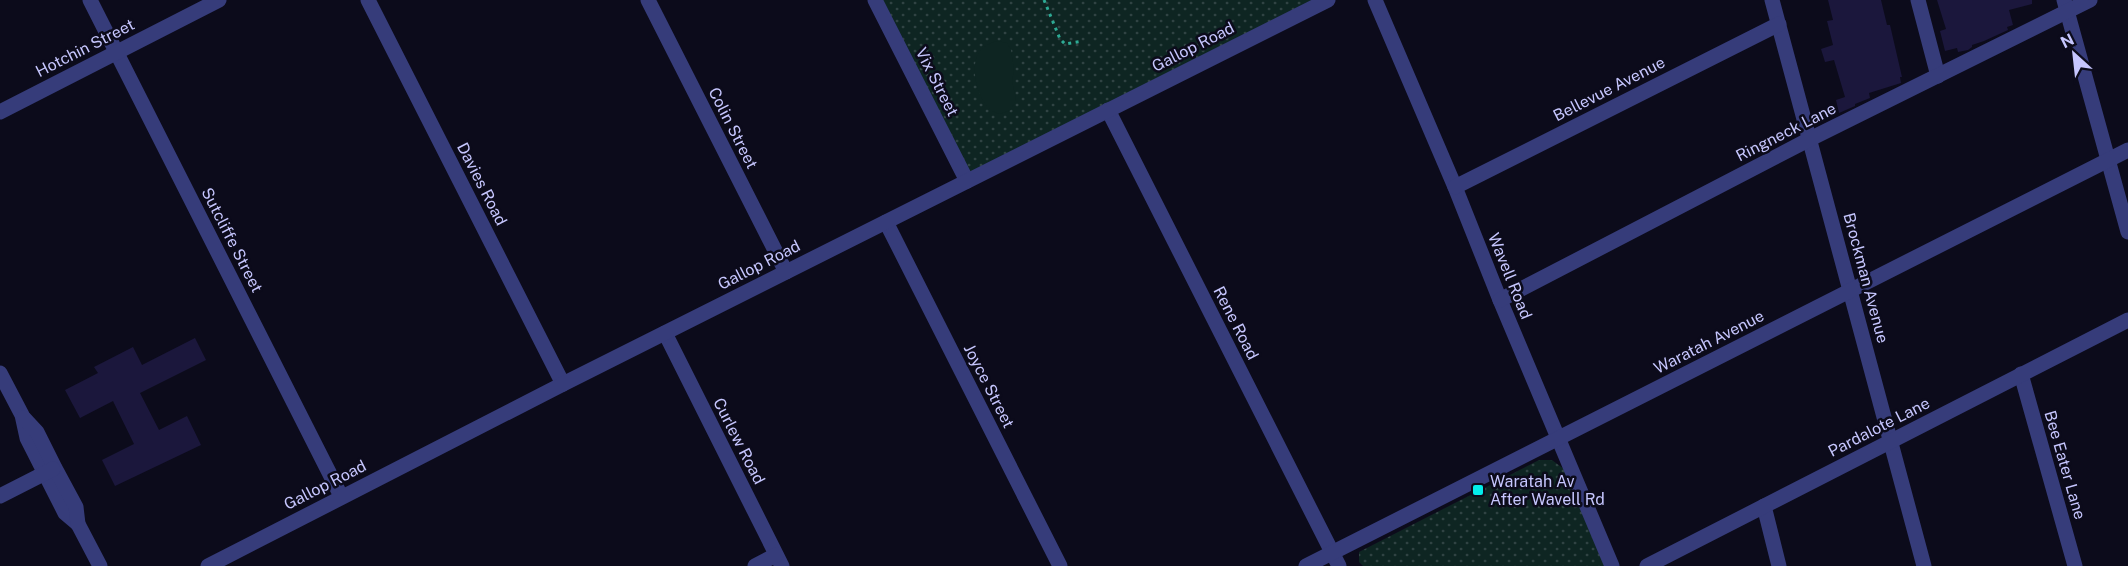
<svg xmlns="http://www.w3.org/2000/svg" width="2128" height="566" viewBox="0 0 2128 566" font-family="'Public Sans',sans-serif">
	<style>
		.green { fill: url(#green-dots) }
		.pitch { fill: #0e2522 }
		.building { fill: #1b173c }
		.lines { fill: none; stroke-linecap: round; stroke-linejoin: round }
		.path { stroke: #2eab95; stroke-width: 3; stroke-dasharray: 3 4.5; stroke-linecap: butt }
		.minor { stroke: #363c7a; stroke-width: 15 }
		.poi-dot { fill: #03edea; stroke: #0c0b1b; stroke-width: 2 }
		.labels { text-anchor: middle; dominant-baseline: central; stroke-width: 5; stroke-linejoin: round; paint-order: stroke }
		.street-label { font-size: 16px; fill: #c6c6fe; stroke: #0c0b1b }
		.poi-label { font-size: 16px; fill: #c6c6fe; stroke: #0c0b1b; text-anchor: start }
	</style>
	<defs>
		<pattern id="green-dots" width="8" height="8" patternUnits="userSpaceOnUse" patternTransform="scale(1.5)"><rect width="8" height="8" fill="#0e2522"/><path d="M2 2h.1M6 6h.1" fill="none" stroke="#304343" stroke-width="1.8" stroke-linecap="round"/></pattern>
	</defs>
	<rect width="100%" height="100%" fill="#0c0b1b"/>
	<g class="green">
		<polygon points="881,0 1318,0 969,176"/>
		<polygon points="1539,460 1552,460 1564,469 1605,566 1363,566 1359,562 1359,552"/>
	</g>
	<path class="pitch" d="M996,41l11,2 4,7 3,20 -2,11 4,18 -5,11 -11,4c-20,-4 -30,-40 -23,-58 4,-8 11,-12 19,-15z"/>
	<g class="building">
		<polygon points="1828,0 1881,0 1887,25 1890,25 1902,77 1900,77 1901,83 1869,93 1870,98 1855,104 1855,106 1839,113 1836,100 1845,97 1834,60 1825,62 1821,49 1833,45 1827,21 1833,20"/>
		<polygon points="1937,0 2032,0 2032,4 2009,10 2013,25 2007,27 2008,30 1984,41 1972,45 1972,47 1968,50 1958,52 1957,48 1945,51 1940,31 1946,29"/>
		<polygon points="195,338 206,360 140,393 159,430 187,416 201,445 115,486 102,460 134,444 113,401 80,418 65,390 98,373 94,367 133,347 142,365"/>
	</g>
	<g class="lines">
		<polyline class="path" points="1044,0 1060,39 1065,44 1083,41"/>
		<g class="minor">
			<polyline points="90,0 341,496"/>
			<polyline points="368,0 563,384"/>
			<polyline points="648,0 786,272"/>
			<polyline points="875,0 967,181"/>
			<polyline points="1375,0 1455,187 1500,300 1612,566"/>
			<polyline points="1772,0 1924,566"/>
			<polyline points="1918,0 1938,76"/>
			<polyline points="2064,0 2128,232"/>
			<polyline points="1108,110 1339,566"/>
			<polyline points="0,112 219,0"/>
			<polyline points="1455,187 1779,24"/>
			<polyline points="886,222 1060,566"/>
			<polyline points="1500,300 1810,139 2090,0"/>
			<polyline points="665,333 782,566"/>
			<polyline points="0,373 22,415 27,438 65,513 78,524"/>
			<polyline points="2021,374 2075,566"/>
			<polyline points="24,418 37,432 55,468 76,507 78,524 100,566"/>
			<polyline points="0,496 53,469"/>
			<polyline points="1764,506 1779,566"/>
			<polyline points="208,566 563,384 1328,0"/>
			<polyline points="755,566 776,555"/>
			<polyline points="1306,566 2128,150"/>
			<polyline points="1647,566 2128,320"/>
		</g>
	</g>
	<rect class="poi-dot" x="1472" y="484" width="12" height="12" rx="3"/>
	<g class="labels">
		<g class="street-label">
			<text transform="translate(1193 47) rotate(-27)">Gallop Road</text>
			<text transform="translate(85 48) rotate(-27)">Hotchin Street</text>
			<text transform="translate(937 82) rotate(63)">Vix Street</text>
			<text transform="translate(1609 89) rotate(-27)">Bellevue Avenue</text>
			<text transform="translate(733 128) rotate(63)">Colin Street</text>
			<text transform="translate(1786 132) rotate(-27)">Ringneck Lane</text>
			<text transform="translate(482 184) rotate(63)">Davies Road</text>
			<text transform="translate(232 240) rotate(63)">Sutcliffe Street</text>
			<text transform="translate(759 265) rotate(-27)">Gallop Road</text>
			<text transform="translate(1510 276) rotate(68)">Wavell Road</text>
			<text transform="translate(1866 278) rotate(75)">Brockman Avenue</text>
			<text transform="translate(1236 323) rotate(63)">Rene Road</text>
			<text transform="translate(1709 342) rotate(-27)">Waratah Avenue</text>
			<text transform="translate(989 386) rotate(63)">Joyce Street</text>
			<text transform="translate(1879 427) rotate(-27)">Pardalote Lane</text>
			<text transform="translate(739 441) rotate(63)">Curlew Road</text>
			<text transform="translate(2065 465) rotate(74)">Bee Eater Lane</text>
			<text transform="translate(325 485) rotate(-27)">Gallop Road</text>
		</g>
		<g class="poi-label">
			<text x="1490" y="481">Waratah Av<tspan x="1490" dy="18">After Wavell Rd</tspan></text>
		</g>
	</g>
	<g transform="translate(2074 54) rotate(333)" stroke="#0c0b1b" stroke-width="4.5" paint-order="stroke">
	<path d="M0-4.5L10 22L0 15L-10 22Z" fill="#c6c6fe"/>
	<text y="-9" font-size="16" font-weight="bold" text-anchor="middle" fill="#c6c6fe">N</text>
	</g>
</svg>
